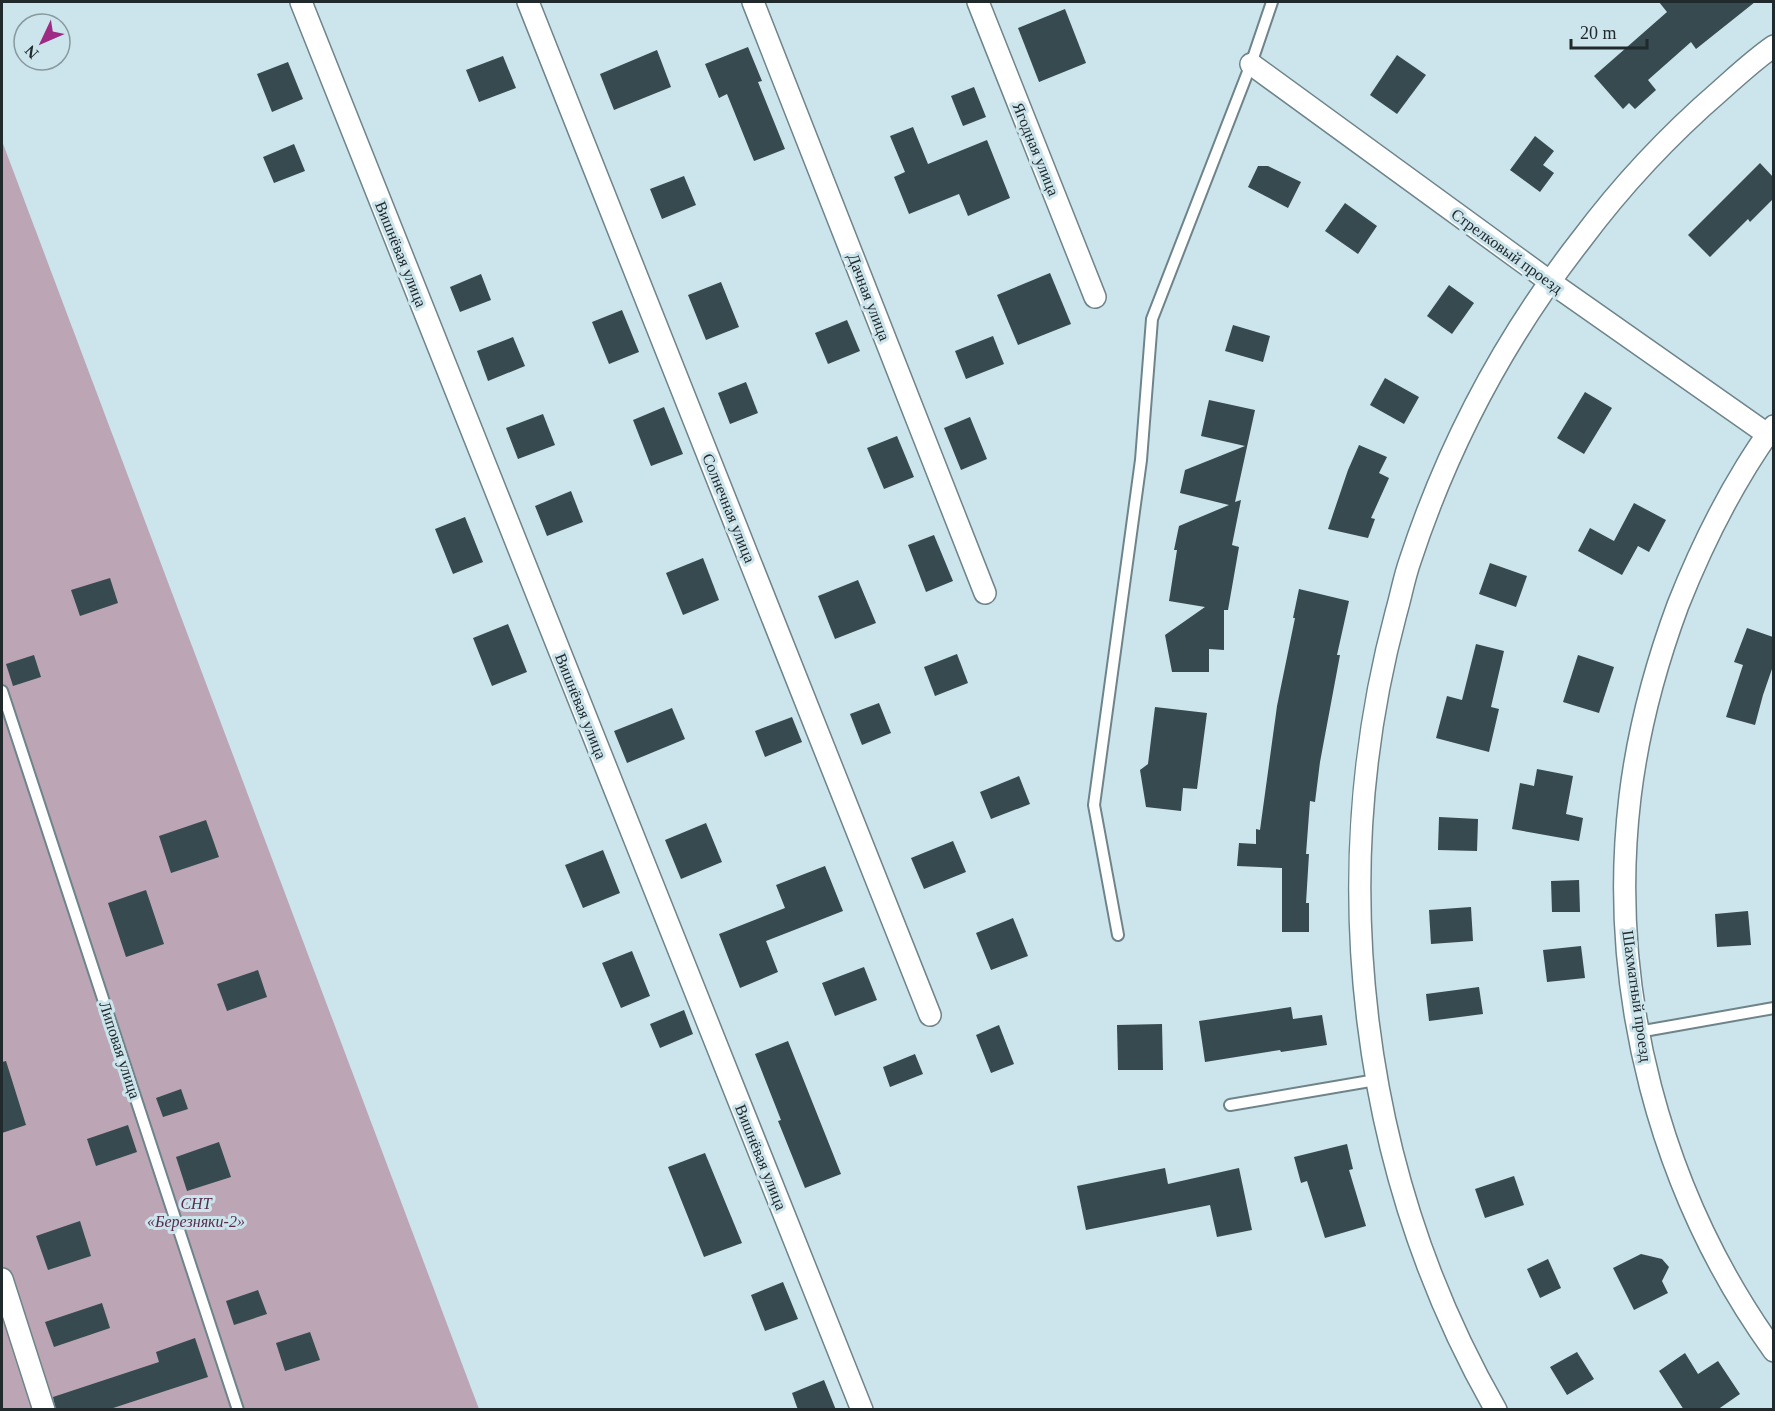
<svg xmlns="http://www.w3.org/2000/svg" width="1775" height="1411" viewBox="0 0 1775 1411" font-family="'Times New Roman',serif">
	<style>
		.green { fill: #bca5b4 }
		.building { fill: #364a4f }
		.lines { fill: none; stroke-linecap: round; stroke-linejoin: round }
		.lane-casing { stroke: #6e848a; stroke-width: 14 }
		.street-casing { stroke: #6e848a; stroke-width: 24 }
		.lane { stroke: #fff; stroke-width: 10 }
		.street { stroke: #fff; stroke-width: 21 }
		.labels { text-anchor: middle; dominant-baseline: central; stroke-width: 6; stroke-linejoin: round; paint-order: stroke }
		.street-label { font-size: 16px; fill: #20292b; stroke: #cce4eb }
		.park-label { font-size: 16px; font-style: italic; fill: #592c4e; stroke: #cce4eb }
	</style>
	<rect width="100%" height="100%" fill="#cce4eb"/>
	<polygon class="green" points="2,141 479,1409 2,1409"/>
	<g class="building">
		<polygon points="1659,2 1755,2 1696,49 1691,42 1648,80 1656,90 1635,109 1629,103 1623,109 1594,76 1667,12"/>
		<polygon points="1065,9 1086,63 1039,82 1018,28"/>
		<polygon points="748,47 762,81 758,82 785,149 754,161 727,94 719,98 705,64"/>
		<polygon points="657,50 671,87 614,110 600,74"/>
		<polygon points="1397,55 1426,75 1397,114 1370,95"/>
		<polygon points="503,56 516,88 479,102 466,70"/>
		<polygon points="288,62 303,99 272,112 257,74"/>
		<polygon points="974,87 986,117 963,126 951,96"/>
		<polygon points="913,127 928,164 987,140 1010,198 968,216 959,194 909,214 894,177 905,172 890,136"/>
		<polygon points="1535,136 1554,151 1543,165 1554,173 1540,192 1510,170"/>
		<polygon points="294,144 305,171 274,183 263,157"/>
		<polygon points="1760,163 1773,177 1773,199 1750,222 1748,219 1710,257 1688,235"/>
		<polygon points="1258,166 1268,166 1301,182 1288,208 1248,187"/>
		<polygon points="684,176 696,205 662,219 650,189"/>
		<polygon points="1345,203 1377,226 1358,254 1325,231"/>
		<polygon points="1050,273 1071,324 1018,345 997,295"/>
		<polygon points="481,274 491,300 460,312 450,287"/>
		<polygon points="721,282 739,327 706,340 688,295"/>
		<polygon points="1449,285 1474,303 1452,334 1427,316"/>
		<polygon points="622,310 639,352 609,364 592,322"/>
		<polygon points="847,320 860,351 828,364 815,333"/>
		<polygon points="1233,325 1270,336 1263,362 1225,351"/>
		<polygon points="993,336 1004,364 966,379 955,351"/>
		<polygon points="513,337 525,366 488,381 477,351"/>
		<polygon points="1385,378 1419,397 1404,424 1370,405"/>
		<polygon points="746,382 758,413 730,424 718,393"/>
		<polygon points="1585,392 1612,408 1584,454 1557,438"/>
		<polygon points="1209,400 1255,410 1235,502 1241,500 1232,545 1239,547 1228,610 1224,610 1224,650 1209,649 1209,672 1172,672 1165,635 1205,607 1169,601 1177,550 1174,550 1179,526 1229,505 1180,493 1185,470 1245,446 1201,436"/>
		<polygon points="664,407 683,454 651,466 633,420"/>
		<polygon points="543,414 555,445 518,459 506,428"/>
		<polygon points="970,417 987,459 961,470 944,428"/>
		<polygon points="897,436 914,477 884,489 867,448"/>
		<polygon points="1359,445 1387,457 1379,473 1389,478 1371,518 1375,519 1368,538 1328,529 1348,470"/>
		<polygon points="571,491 583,522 547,536 535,506"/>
		<polygon points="1634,503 1666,520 1649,552 1638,546 1622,575 1578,551 1590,528 1614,541"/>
		<polygon points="465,517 483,562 453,574 435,529"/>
		<polygon points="934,535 953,581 926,592 908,545"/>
		<polygon points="703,558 719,600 683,615 666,573"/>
		<polygon points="1490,563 1527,576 1516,607 1479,594"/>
		<polygon points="110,578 118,603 80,616 71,590"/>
		<polygon points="858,580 876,623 835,639 818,596"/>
		<polygon points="1299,589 1349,601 1337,655 1340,655 1320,762 1315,802 1310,801 1306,854 1309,854 1306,903 1309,903 1309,932 1282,932 1282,868 1237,866 1239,843 1256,844 1256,829 1260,830 1277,706 1295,618 1293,618"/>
		<polygon points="508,624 527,672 492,686 473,638"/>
		<polygon points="1747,628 1773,637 1773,666 1763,695 1755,725 1726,717 1743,665 1734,662"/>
		<polygon points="1476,644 1504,651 1491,707 1499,709 1489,752 1436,738 1447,696 1462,700"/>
		<polygon points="957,654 968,683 935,696 924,667"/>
		<polygon points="34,655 41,677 13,686 6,664"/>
		<polygon points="1578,655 1614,667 1599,713 1563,702"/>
		<polygon points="879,703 891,733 862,745 850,714"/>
		<polygon points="1155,707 1207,713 1197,789 1183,788 1181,811 1146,807 1140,770 1148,764"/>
		<polygon points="672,708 685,739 627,763 614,731"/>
		<polygon points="792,717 802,742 765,757 755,731"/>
		<polygon points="1537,769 1573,776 1566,814 1583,818 1579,841 1512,829 1520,783 1534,786"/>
		<polygon points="1019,776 1030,804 991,819 980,792"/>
		<polygon points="1439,817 1478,819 1477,851 1438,850"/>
		<polygon points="206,820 219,857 171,873 159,836"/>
		<polygon points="706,823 722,862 681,879 665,840"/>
		<polygon points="953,841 966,872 924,889 911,858"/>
		<polygon points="603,850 620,893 583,908 565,865"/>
		<polygon points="825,866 843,911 766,941 778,972 740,988 719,934 785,908 776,885"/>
		<polygon points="1579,880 1580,912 1552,912 1551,881"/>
		<polygon points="146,890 164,944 126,957 108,903"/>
		<polygon points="1471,907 1473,941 1431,944 1429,910"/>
		<polygon points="1748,911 1751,945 1717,947 1715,914"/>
		<polygon points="1013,918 1028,956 991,970 976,933"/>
		<polygon points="1581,946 1585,978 1547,982 1543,950"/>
		<polygon points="632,951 650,996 621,1008 602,963"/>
		<polygon points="864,967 877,1000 835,1016 822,983"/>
		<polygon points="258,970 267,997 227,1011 217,984"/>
		<polygon points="1479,987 1483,1014 1429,1021 1426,994"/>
		<polygon points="1291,1007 1293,1019 1322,1015 1327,1045 1281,1052 1280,1050 1205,1062 1199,1021"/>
		<polygon points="684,1010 693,1034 660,1048 650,1024"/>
		<polygon points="1162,1024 1163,1070 1118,1070 1117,1025"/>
		<polygon points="999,1025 1014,1064 991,1073 976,1035"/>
		<polygon points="788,1041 841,1174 805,1188 778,1121 781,1120 755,1054"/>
		<polygon points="915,1054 923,1074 890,1087 883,1067"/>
		<polygon points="6,1061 26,1125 2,1133 2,1062"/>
		<polygon points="181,1089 188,1109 163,1117 156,1098"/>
		<polygon points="128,1125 137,1152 96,1166 87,1139"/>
		<polygon points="219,1142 231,1177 187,1191 176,1157"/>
		<polygon points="1347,1144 1353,1169 1349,1170 1366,1226 1325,1238 1307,1181 1301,1183 1294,1157"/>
		<polygon points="705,1153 742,1243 704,1257 668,1167"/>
		<polygon points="1165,1168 1168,1184 1239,1168 1252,1230 1217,1237 1210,1205 1086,1230 1077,1186"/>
		<polygon points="1514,1176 1524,1205 1485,1218 1475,1189"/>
		<polygon points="80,1221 91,1256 48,1270 36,1236"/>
		<polygon points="1641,1254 1662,1259 1669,1267 1662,1281 1668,1293 1634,1310 1613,1268"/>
		<polygon points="1548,1259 1561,1288 1540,1298 1527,1269"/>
		<polygon points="783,1282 798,1319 765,1331 751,1295"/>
		<polygon points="258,1290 267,1314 234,1325 226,1301"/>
		<polygon points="102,1303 110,1328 54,1347 45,1322"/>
		<polygon points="310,1332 320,1360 285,1371 276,1343"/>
		<polygon points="195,1338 208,1377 107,1410 56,1410 53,1397 159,1362 156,1352"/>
		<polygon points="1577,1352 1594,1379 1567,1395 1550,1367"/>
		<polygon points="1685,1353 1698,1374 1718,1361 1740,1394 1717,1410 1684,1410 1659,1371"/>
		<polygon points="824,1380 836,1410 798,1410 792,1393"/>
	</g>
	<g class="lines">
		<g class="lane-casing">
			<g id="lane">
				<polyline points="2,691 238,1410"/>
				<polyline points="1118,935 1094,805 1141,460 1152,319 1251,64 1272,2"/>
				<polyline points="1638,1032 1774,1008"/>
				<polyline points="1230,1105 1376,1080"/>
			</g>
		</g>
		<g class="street-casing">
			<g id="street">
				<polyline points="301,2 862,1410"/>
				<polyline points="528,2 930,1015"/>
				<polyline points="753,2 985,593"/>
				<polyline points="978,2 1095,297"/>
				<polyline points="1251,64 1549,281 1767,434"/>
				<path d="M1774,426c-11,13 -19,27 -28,41 -27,44 -49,90 -68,138 -23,62 -40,126 -48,192 -23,193 30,396 144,554"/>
				<polyline points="2,1279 44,1410"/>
				<path d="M1496,1410c-137,-239 -171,-532 -100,-797 5,-17 8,-35 14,-52 38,-116 96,-225 171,-321 41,-55 88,-105 140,-150 17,-15 34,-31 53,-44"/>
			</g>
		</g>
		<use href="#lane" class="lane"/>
		<use href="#street" class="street"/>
	</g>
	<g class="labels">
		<g class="street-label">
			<text transform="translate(1036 149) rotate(68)">Ягодная улица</text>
			<text transform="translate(1507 251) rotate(36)">Стрелковый проезд</text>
			<text transform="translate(401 254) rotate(68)">Вишнёвая улица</text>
			<text transform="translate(869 297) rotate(69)">Дачная улица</text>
			<text transform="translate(729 508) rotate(68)">Солнечная улица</text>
			<text transform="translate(581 706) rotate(68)">Вишнёвая улица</text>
			<text transform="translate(1637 996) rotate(82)">Шахматный проезд</text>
			<text transform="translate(120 1050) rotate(72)">Липовая улица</text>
			<text transform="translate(761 1157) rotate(68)">Вишнёвая улица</text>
		</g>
		<g class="park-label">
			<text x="196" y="1203">СНТ<tspan x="196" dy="18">«Березняки-2»</tspan></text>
		</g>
	</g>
	<rect width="1775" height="1411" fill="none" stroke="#20292b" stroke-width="6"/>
	<g transform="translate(42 42) rotate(226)"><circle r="28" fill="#cce4eb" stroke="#87999e" stroke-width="1.5"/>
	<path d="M0-4.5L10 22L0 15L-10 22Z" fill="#9e2a86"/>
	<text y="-9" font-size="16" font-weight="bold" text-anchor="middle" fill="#20292b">N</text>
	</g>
	<path d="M1571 39v9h76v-9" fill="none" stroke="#20292b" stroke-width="3"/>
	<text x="1580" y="39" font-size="18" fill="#20292b" stroke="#cce4eb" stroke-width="4.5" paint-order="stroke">20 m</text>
</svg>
